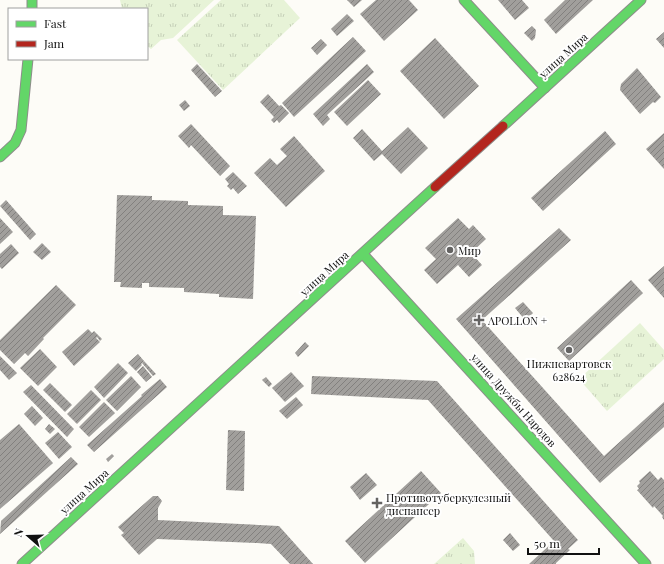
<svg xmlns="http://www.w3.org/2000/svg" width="664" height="564" viewBox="0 0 664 564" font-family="'Playfair Display',serif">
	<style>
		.grass { fill: url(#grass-tufts) }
		.building { fill: url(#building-hatch) }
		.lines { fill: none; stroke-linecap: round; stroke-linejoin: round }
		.fast-casing { stroke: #8e8d8b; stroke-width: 11 }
		.jam-casing { stroke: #8e8d8b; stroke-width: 11 }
		.fast { stroke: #63d668; stroke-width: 9 }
		.jam { stroke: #b3261e; stroke-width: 9 }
		.poi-dot { fill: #646362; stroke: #fff; stroke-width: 1.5 }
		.labels { text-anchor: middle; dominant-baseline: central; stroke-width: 4; stroke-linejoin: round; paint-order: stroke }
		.street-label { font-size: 11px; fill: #111; stroke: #fff }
		.poi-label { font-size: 11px; fill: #111; stroke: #fff; text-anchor: start }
	</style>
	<defs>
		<pattern id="grass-tufts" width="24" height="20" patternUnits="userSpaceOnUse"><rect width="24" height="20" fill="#e7f3d7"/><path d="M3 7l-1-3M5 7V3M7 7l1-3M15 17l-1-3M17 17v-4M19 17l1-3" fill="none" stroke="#c5cfb8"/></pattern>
		<pattern id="building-hatch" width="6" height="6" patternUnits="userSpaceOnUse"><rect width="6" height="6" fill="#a19f9c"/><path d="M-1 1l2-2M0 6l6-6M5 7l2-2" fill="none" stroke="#82807e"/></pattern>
	</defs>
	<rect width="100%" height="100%" fill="#fdfcf7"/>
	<g class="grass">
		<polygon points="120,0 214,0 173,38 161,40 151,49 147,46 147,9 122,9"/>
		<polygon points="221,0 284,0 300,18 223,90 177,40"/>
		<polygon points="640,323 664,350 664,359 607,411 579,379"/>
		<polygon points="463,538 474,551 475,564 434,564"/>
	</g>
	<g class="building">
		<polygon points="347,0 362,0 354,7"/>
		<polygon points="376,0 409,0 418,10 384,41 360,14"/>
		<polygon points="498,0 522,0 529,8 515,20"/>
		<polygon points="565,0 593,0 556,34 544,20"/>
		<polygon points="347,14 354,21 337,36 331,29"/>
		<polygon points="532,26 536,30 535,38 532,41 524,33"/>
		<polygon points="664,32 664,48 656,39"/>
		<polygon points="353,37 366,51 294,117 282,103"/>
		<polygon points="435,38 479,86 444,119 400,71"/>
		<polygon points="321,39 327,45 317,55 311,48"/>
		<polygon points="197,64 222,91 215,97 191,70"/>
		<polygon points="367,64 374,72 327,115 330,119 323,126 313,114"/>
		<polygon points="637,68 661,97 655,103 653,102 640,114 620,90 621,84"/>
		<polygon points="368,80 381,94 347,126 334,112"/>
		<polygon points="268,94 279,106 281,105 289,113 279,123 277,120 274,123 271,120 274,117 260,102"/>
		<polygon points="185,100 190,106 184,111 179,105"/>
		<polygon points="191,124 230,166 220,176 191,145 189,148 178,136"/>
		<polygon points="408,127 428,148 401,174 382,154 374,161 353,138 362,129 382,151"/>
		<polygon points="605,131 616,144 543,211 531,198"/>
		<polygon points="664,133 664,169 646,149"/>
		<polygon points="294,136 325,171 286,207 254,173 270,158 277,165 287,156 280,149"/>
		<polygon points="233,172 247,186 238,194 233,188 231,190 227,186 229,184 225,179"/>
		<polygon points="117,195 152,196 152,200 188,201 188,205 223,206 223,215 256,216 253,299 219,297 219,294 184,292 184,288 149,287 149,283 142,283 142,288 120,287 121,282 114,282"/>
		<polygon points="6,200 36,234 30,240 0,206"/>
		<polygon points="0,218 13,232 0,244"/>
		<polygon points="458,218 469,229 473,225 486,239 471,253 482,265 469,277 458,265 437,284 424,270 436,259 425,248"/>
		<polygon points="559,228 571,240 482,320 604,456 664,402 664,427 600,483 456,319"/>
		<polygon points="42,243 51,252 42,260 33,252"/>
		<polygon points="11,244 19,253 2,269 0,267 0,254"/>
		<polygon points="664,266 664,298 648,280"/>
		<polygon points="631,280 643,293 569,361 557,348"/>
		<polygon points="56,285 76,305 43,338 44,339 28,356 25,353 14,364 0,350 0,340"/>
		<polygon points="523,302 533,313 525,320 515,308"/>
		<polygon points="88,329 92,333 94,331 102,339 100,341 97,337 96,338 100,342 74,366 62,352"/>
		<polygon points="305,342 309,346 298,357 295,353"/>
		<polygon points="40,349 57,367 38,386 20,368"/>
		<polygon points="138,354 144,361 141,364 142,365 136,371 128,363"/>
		<polygon points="0,356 17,373 9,380 0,370"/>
		<polygon points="144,361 156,374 153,376 142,363"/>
		<polygon points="118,363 128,373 104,398 94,387"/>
		<polygon points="143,366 152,377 146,382 137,372"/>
		<polygon points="291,372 304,386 285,402 272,388"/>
		<polygon points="131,376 141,387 117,411 106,400"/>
		<polygon points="312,376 437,381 578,540 568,549 570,550 556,563 556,564 529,564 554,541 428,400 311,394"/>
		<polygon points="266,377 272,384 269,387 262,380"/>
		<polygon points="160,379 167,387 94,452 87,445 142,396 141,395"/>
		<polygon points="50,383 72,405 65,412 43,390"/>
		<polygon points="31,385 74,429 67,437 23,392"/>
		<polygon points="91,390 101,400 77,424 67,414"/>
		<polygon points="296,397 303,405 287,419 279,411"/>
		<polygon points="104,402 115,413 89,437 79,427"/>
		<polygon points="32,406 43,418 35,426 24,414"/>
		<polygon points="19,424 53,463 0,509 0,440"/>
		<polygon points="49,424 55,429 50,434 45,429"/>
		<polygon points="228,430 245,431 244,491 226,490"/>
		<polygon points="58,432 72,447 59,459 45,443"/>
		<polygon points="112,454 114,456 108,462 106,459"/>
		<polygon points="71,457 78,464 0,534 1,521"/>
		<polygon points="421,471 441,493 365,563 345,541"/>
		<polygon points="650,471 658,480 661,477 664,480 664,520 662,517 663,516 654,506 653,508 637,490 639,489 637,486 640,483 639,481"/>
		<polygon points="366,473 377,485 360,500 350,487"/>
		<polygon points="153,496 158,496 162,501 158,508 158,520 279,526 313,564 290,564 271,544 257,543 157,539 139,555 121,535 124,533 118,527"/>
		<polygon points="510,533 520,545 513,551 503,540"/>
	</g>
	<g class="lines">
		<g class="fast-casing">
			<g id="fast">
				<polyline points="32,0 32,9"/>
				<polyline points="464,0 545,88"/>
				<polyline points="503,126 641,0"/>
				<polyline points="0,157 15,143 21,130 28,59"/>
				<polyline points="363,254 646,564"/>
				<polyline points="22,564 435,187"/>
			</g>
		</g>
		<g class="jam-casing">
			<polyline id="jam" points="435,187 503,126"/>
		</g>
		<use href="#fast" class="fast"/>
		<use href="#jam" class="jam"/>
	</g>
	<g class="poi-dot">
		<circle cx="450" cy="250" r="4"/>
		<path d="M477 314h4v4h4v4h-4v4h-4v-4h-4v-4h4z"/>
		<circle cx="569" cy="350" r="4"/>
		<path d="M375 497h4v4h4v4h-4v4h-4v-4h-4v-4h4z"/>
	</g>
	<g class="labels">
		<g class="street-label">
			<text transform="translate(563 55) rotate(-42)">улица Мира</text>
			<text transform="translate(324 273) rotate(-42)">улица Мира</text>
			<text transform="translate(514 400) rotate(48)">улица Дружбы Народов</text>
			<text transform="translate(84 491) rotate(-42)">улица Мира</text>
		</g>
		<g class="poi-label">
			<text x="458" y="250">Мир</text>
			<text x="488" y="320">APOLLON +</text>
			<text x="569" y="363" text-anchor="middle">Нижневартовск<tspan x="569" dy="13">628624</tspan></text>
			<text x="386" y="497">Противотуберкулезный<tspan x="386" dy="13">диспансер</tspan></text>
		</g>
	</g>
	<rect x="8" y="8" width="140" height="52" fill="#ffffff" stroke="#a0a0a0"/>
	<rect x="16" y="21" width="20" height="6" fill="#63d668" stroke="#a0a0a0"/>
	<text x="44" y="28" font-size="12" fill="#111111">Fast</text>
	<rect x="16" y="41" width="20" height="6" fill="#b3261e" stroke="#a0a0a0"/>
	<text x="44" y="48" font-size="12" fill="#111111">Jam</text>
	<g transform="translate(28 536) rotate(290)" stroke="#ffffff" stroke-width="3" paint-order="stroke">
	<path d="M0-3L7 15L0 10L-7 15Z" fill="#111111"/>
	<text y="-6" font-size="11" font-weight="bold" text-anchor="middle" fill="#111111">N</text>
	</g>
	<path d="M528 548v6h71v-6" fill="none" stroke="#111111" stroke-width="2"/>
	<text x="534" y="548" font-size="12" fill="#111111" stroke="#ffffff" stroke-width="3" paint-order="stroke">50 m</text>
</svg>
